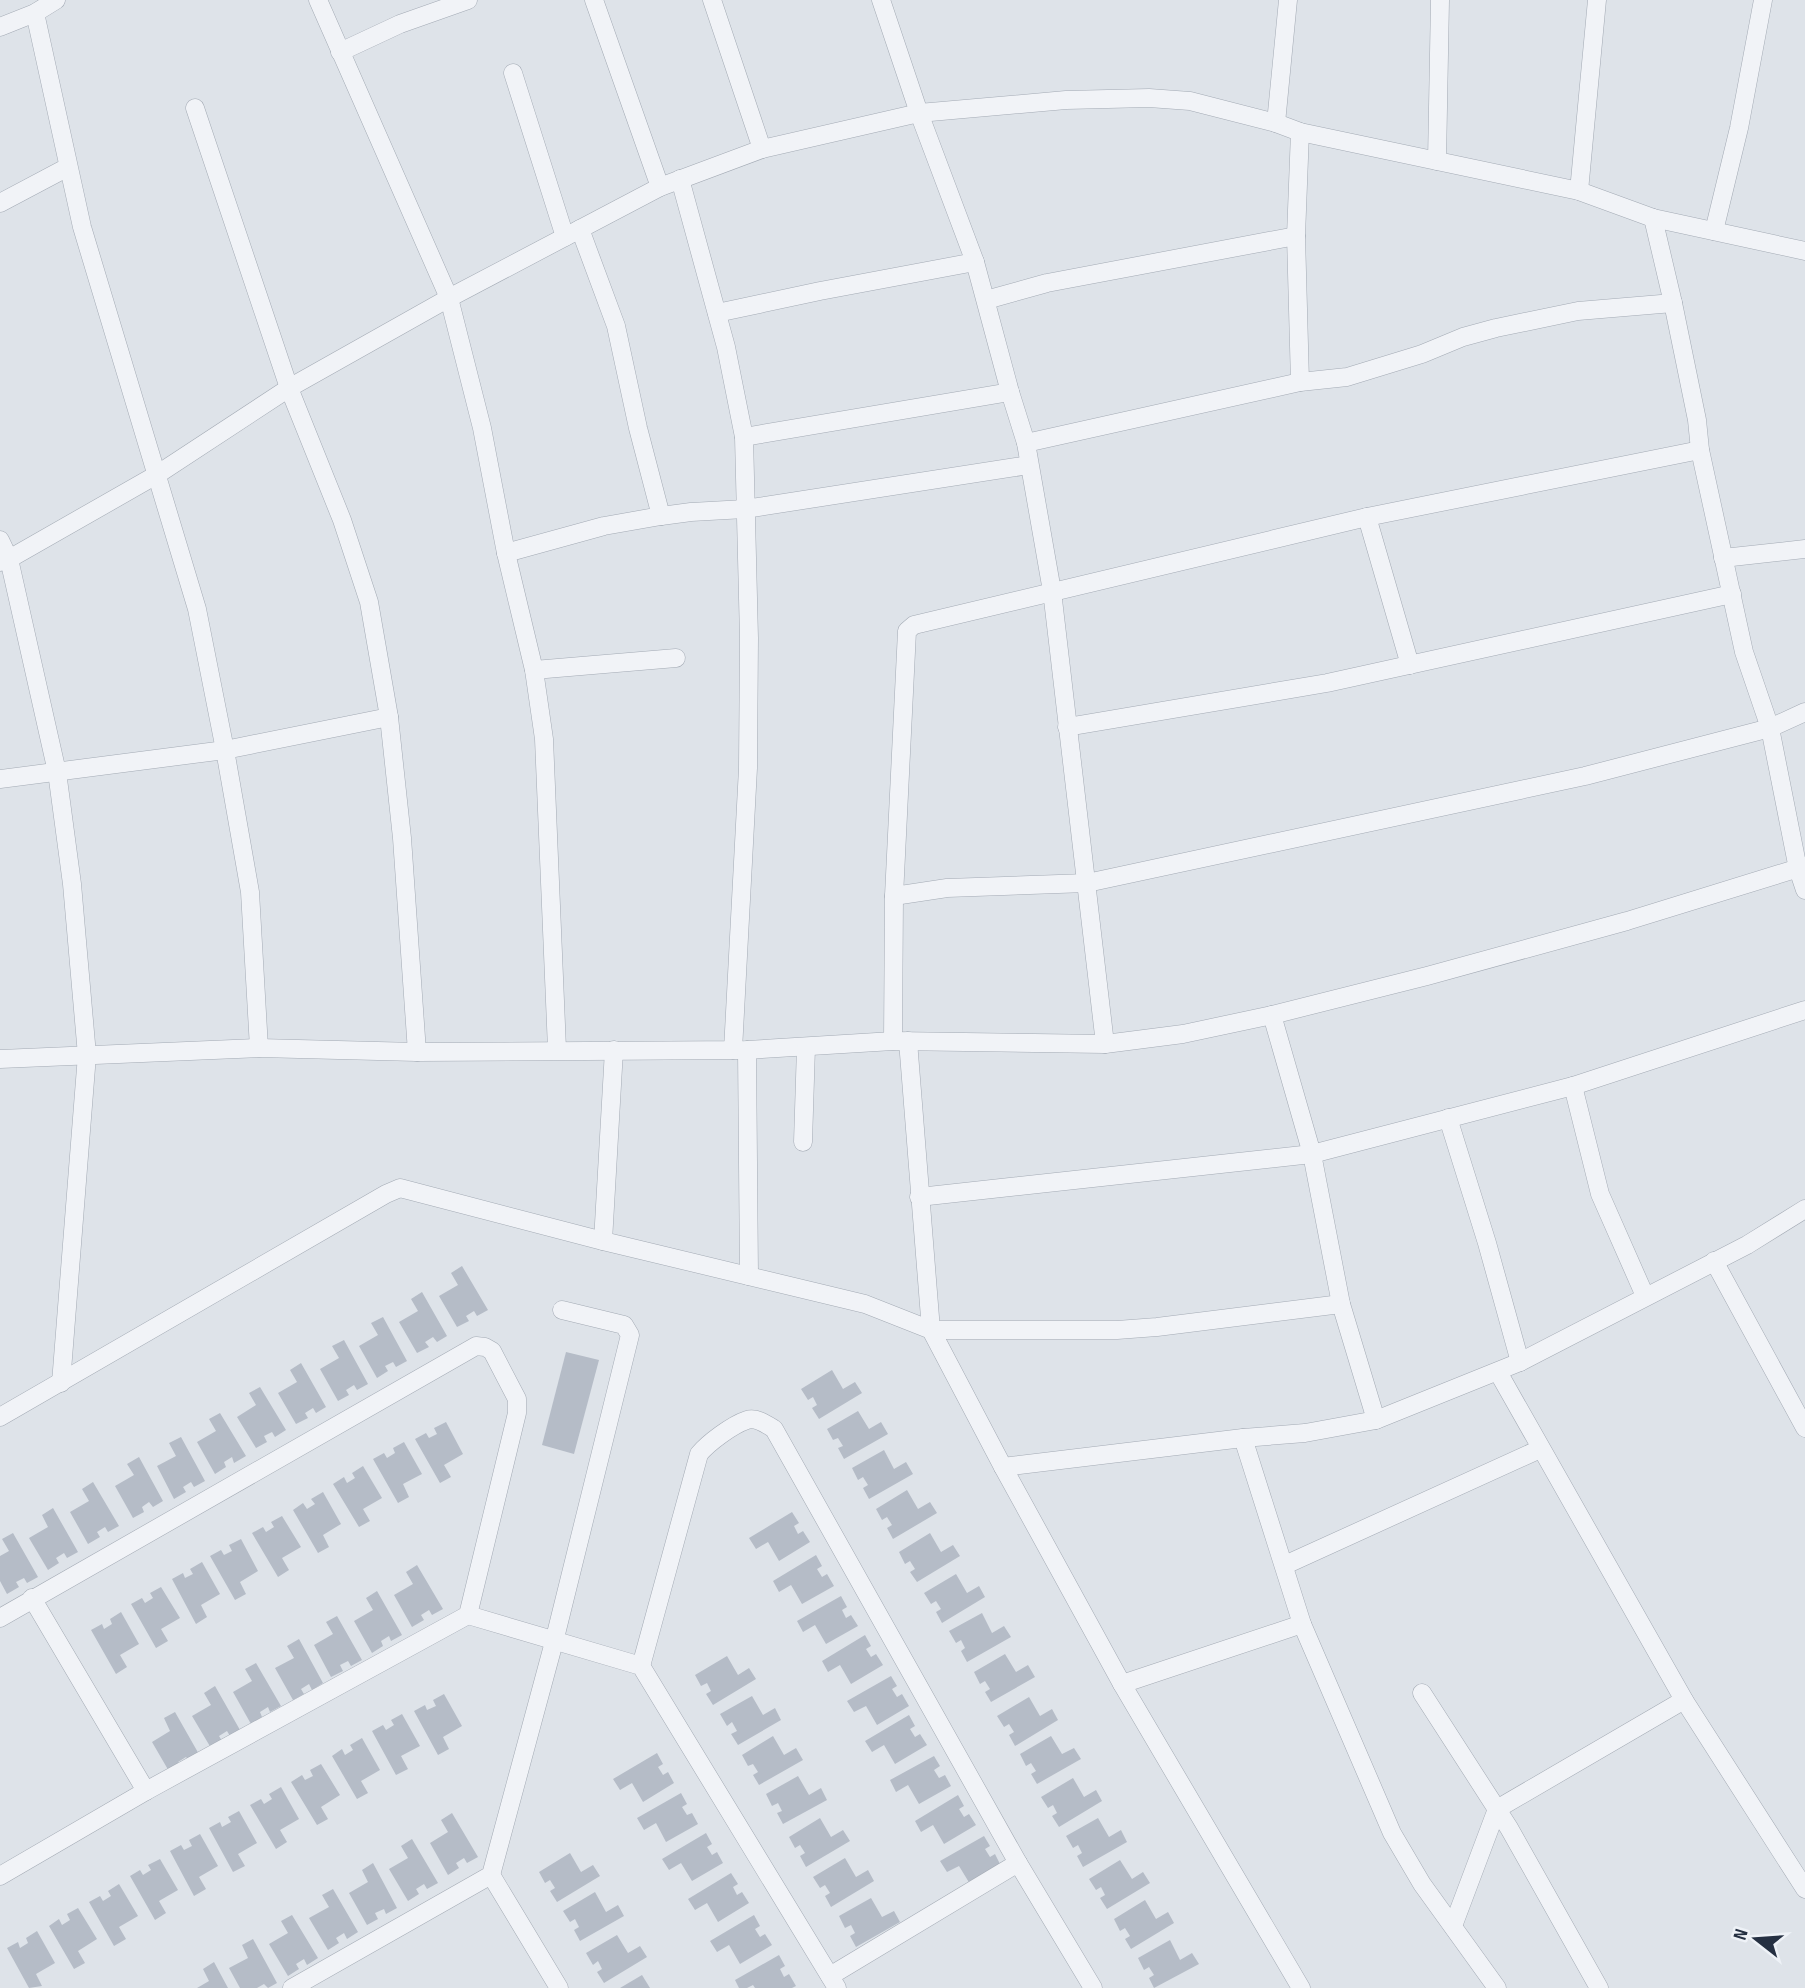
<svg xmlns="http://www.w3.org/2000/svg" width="1805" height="1988" viewBox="0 0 1805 1988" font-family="'Sofia Sans Condensed',sans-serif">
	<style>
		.building { fill: #b5bcc7 }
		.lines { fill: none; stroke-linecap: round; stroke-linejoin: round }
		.minor-casing { stroke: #a3aab4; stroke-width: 19 }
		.minor { stroke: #f1f3f7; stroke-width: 18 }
	</style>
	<rect width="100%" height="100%" fill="#dee3e9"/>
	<g class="building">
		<polygon points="462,1266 488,1310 477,1316 474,1311 466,1316 469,1321 457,1327 439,1296 458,1285 451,1273"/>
		<polygon points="422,1292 447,1336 437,1342 433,1337 425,1342 429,1347 417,1353 399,1322 418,1311 411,1299"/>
		<polygon points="383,1317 407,1361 396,1367 393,1362 385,1366 388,1371 377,1378 359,1346 378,1335 371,1323"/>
		<polygon points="344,1340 368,1384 357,1390 354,1385 346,1390 349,1395 338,1401 320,1369 339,1358 332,1346"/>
		<polygon points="566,1352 599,1360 574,1454 542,1445"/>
		<polygon points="301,1363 326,1407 316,1413 313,1408 305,1413 308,1418 296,1424 278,1393 297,1382 290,1370"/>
		<polygon points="832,1370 843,1389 855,1382 862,1393 819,1419 812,1408 817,1405 813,1397 808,1400 801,1389"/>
		<polygon points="260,1387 286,1430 275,1437 272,1432 264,1436 267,1442 256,1448 237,1417 256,1405 249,1393"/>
		<polygon points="858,1411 869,1429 881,1422 888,1434 844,1459 838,1448 843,1446 838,1438 833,1440 827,1429"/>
		<polygon points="220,1413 246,1456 234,1463 232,1457 224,1462 226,1467 215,1474 197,1442 216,1431 209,1419"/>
		<polygon points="446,1422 463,1454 444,1465 451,1477 440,1483 415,1439 426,1433 429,1438 437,1434 434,1428"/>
		<polygon points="181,1437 205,1481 194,1487 191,1482 183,1487 186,1492 174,1499 157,1466 176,1456 169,1443"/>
		<polygon points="404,1442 422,1474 403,1484 409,1497 398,1503 373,1459 384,1453 387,1458 395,1453 393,1448"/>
		<polygon points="884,1450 894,1469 906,1462 913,1474 869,1499 863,1488 868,1485 863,1477 858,1480 852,1468"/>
		<polygon points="139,1457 163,1501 153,1507 149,1502 142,1507 144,1512 133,1518 115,1486 134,1475 127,1464"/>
		<polygon points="363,1466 382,1498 363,1509 370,1521 359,1527 333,1484 344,1477 347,1483 355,1478 352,1473"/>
		<polygon points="93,1482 119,1526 108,1532 105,1527 97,1532 100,1537 88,1544 70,1512 89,1501 82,1489"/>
		<polygon points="907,1490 918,1509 930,1502 937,1513 893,1539 887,1528 892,1525 887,1517 882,1520 876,1509"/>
		<polygon points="323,1492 341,1524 323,1535 329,1547 318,1553 293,1510 303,1503 307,1509 315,1504 311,1499"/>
		<polygon points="53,1508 78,1552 67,1558 64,1553 56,1558 59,1563 48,1570 29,1538 48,1527 42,1515"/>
		<polygon points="792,1512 799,1523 794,1526 798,1534 803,1531 810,1542 779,1561 768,1542 756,1549 749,1538"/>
		<polygon points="282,1516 301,1547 282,1558 289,1570 278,1577 252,1533 263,1527 266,1532 274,1527 271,1522"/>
		<polygon points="13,1533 38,1577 27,1583 24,1578 16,1582 19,1587 7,1594 0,1581 0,1556 9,1551 2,1539"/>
		<polygon points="930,1533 941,1552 953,1545 960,1556 917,1582 910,1572 915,1569 910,1561 905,1564 899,1552"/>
		<polygon points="241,1539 258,1571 240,1582 246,1594 235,1600 210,1556 221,1550 224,1555 232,1551 229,1545"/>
		<polygon points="816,1555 822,1566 817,1569 822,1577 827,1574 834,1586 802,1604 791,1585 779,1592 773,1581"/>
		<polygon points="202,1562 220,1594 201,1605 207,1617 196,1624 172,1579 183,1573 185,1578 193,1574 190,1569"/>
		<polygon points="417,1565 443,1609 432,1615 429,1610 421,1615 424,1620 412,1627 394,1595 413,1584 406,1572"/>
		<polygon points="956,1574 967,1593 979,1586 985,1597 942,1623 936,1612 941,1609 936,1601 931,1604 924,1593"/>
		<polygon points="161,1587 180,1618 161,1629 168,1641 156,1648 131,1604 142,1598 145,1603 153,1598 150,1593"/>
		<polygon points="377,1591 402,1635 391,1641 389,1636 381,1641 383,1646 372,1653 354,1621 373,1610 366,1598"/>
		<polygon points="841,1596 847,1607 842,1610 846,1618 851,1615 858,1626 826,1644 815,1625 803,1632 797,1621"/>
		<polygon points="121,1612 139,1644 120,1655 127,1667 116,1674 91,1630 102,1624 104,1629 112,1624 110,1619"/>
		<polygon points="982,1613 992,1633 1004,1626 1011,1637 967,1662 961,1651 965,1648 961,1640 956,1643 949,1631"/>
		<polygon points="337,1616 362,1660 351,1666 348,1661 340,1665 343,1671 331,1677 314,1645 333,1634 326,1622"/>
		<polygon points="865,1635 871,1646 866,1649 871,1657 876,1654 883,1665 851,1684 840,1665 828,1672 822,1661"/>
		<polygon points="299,1639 323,1683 312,1690 309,1684 301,1689 304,1694 293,1700 275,1668 294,1658 287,1646"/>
		<polygon points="1005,1654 1016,1672 1028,1665 1035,1677 991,1702 985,1692 990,1689 985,1681 980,1684 974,1672"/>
		<polygon points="727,1656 738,1675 749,1668 756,1679 713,1705 706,1694 711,1691 707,1683 701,1686 695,1675"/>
		<polygon points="256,1663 281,1706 270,1712 268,1707 260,1712 262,1717 251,1724 233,1692 252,1681 245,1669"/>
		<polygon points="891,1676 897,1686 892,1689 897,1697 902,1694 909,1706 877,1725 866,1706 854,1712 847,1701"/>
		<polygon points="215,1686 240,1730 230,1736 227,1731 219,1736 222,1741 211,1748 192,1716 211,1705 204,1693"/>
		<polygon points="444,1694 462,1726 443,1737 449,1749 438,1755 414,1711 425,1705 427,1710 436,1706 433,1700"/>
		<polygon points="752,1696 763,1715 775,1708 781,1720 738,1745 731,1734 737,1731 732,1722 727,1726 720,1714"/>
		<polygon points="1029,1697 1040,1716 1052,1709 1058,1720 1015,1746 1009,1735 1014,1732 1009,1724 1004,1727 997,1716"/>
		<polygon points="175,1712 200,1756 190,1762 186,1757 178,1762 182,1767 170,1773 152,1742 170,1731 164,1718"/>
		<polygon points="402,1714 420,1746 401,1756 408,1769 396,1775 372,1731 383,1725 386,1730 394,1725 391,1720"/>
		<polygon points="909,1715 915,1726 910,1729 915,1737 920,1734 927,1745 895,1764 884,1745 872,1752 865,1741"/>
		<polygon points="773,1736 784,1755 796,1748 803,1760 759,1785 753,1775 758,1772 753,1764 748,1766 742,1755"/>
		<polygon points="1051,1736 1062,1754 1074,1748 1081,1759 1037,1784 1031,1774 1036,1771 1031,1763 1026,1766 1020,1754"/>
		<polygon points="362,1738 380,1770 361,1781 368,1793 357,1799 332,1756 342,1749 345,1755 353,1750 350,1745"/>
		<polygon points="657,1753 663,1764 658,1767 663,1775 668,1772 674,1783 643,1802 632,1783 620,1790 613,1779"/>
		<polygon points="934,1756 940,1766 934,1770 939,1778 945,1775 951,1786 919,1804 908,1785 896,1792 890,1780"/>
		<polygon points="321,1764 340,1795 321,1807 328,1819 317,1825 291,1782 302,1775 305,1780 313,1776 310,1770"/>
		<polygon points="798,1776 809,1795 821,1788 827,1800 783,1824 777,1813 782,1811 778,1803 772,1806 766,1794"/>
		<polygon points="1073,1778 1084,1797 1096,1790 1102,1801 1059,1827 1052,1816 1057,1813 1053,1805 1048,1808 1041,1797"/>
		<polygon points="281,1787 299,1819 280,1830 287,1842 276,1849 250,1805 261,1799 264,1804 272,1799 269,1794"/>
		<polygon points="681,1793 687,1804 682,1807 687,1815 692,1813 698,1824 666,1842 656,1823 644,1830 637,1818"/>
		<polygon points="958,1795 964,1806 959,1809 964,1817 969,1814 976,1825 944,1844 933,1825 921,1832 915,1821"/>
		<polygon points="239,1811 257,1843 238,1854 245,1866 233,1872 209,1828 220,1822 222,1827 231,1822 228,1817"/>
		<polygon points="452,1813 478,1857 467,1863 464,1858 456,1863 459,1868 448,1875 430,1843 448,1832 441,1820"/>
		<polygon points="820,1818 831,1837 843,1830 850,1841 806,1867 800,1856 805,1853 800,1845 795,1848 789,1837"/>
		<polygon points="1098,1818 1109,1837 1121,1830 1127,1842 1083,1867 1077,1856 1082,1853 1078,1845 1073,1848 1066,1836"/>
		<polygon points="706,1833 712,1844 707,1847 712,1855 717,1852 723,1863 692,1881 681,1863 669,1870 662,1859"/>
		<polygon points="200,1834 218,1866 199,1877 206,1889 194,1896 170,1851 181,1845 184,1850 192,1846 189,1840"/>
		<polygon points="984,1836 990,1846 985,1849 990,1857 995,1854 1001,1866 970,1884 959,1866 947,1872 940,1861"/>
		<polygon points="412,1839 438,1883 427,1889 424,1884 416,1889 419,1894 408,1901 389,1869 408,1858 401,1846"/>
		<polygon points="570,1853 581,1872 593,1865 600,1876 557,1902 550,1891 555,1888 550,1880 545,1883 539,1872"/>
		<polygon points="845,1858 856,1877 868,1870 874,1881 831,1907 825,1896 830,1893 825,1885 820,1888 813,1877"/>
		<polygon points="160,1859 178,1890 159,1901 166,1913 155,1920 130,1876 140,1870 143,1875 151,1870 148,1865"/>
		<polygon points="1120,1860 1132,1879 1143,1872 1150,1883 1107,1909 1100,1898 1105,1895 1101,1887 1096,1890 1089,1879"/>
		<polygon points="373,1863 397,1908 386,1914 384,1909 375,1913 378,1919 367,1925 349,1893 368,1882 362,1870"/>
		<polygon points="731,1873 738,1884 733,1887 737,1895 742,1892 749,1903 718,1922 707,1903 695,1910 688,1899"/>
		<polygon points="119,1884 138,1916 119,1927 126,1939 114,1946 89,1902 100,1896 103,1901 111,1896 108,1891"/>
		<polygon points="333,1889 358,1932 347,1939 344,1933 336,1938 339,1943 328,1950 309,1918 329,1907 322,1895"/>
		<polygon points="595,1892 606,1912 618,1905 624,1916 580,1941 574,1930 579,1927 575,1919 570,1922 563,1911"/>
		<polygon points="871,1898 882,1917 894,1911 900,1922 856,1947 850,1936 855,1933 851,1925 845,1928 839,1916"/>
		<polygon points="1145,1900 1156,1919 1168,1912 1174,1923 1131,1949 1125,1939 1130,1936 1125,1928 1120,1931 1114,1919"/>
		<polygon points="78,1908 97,1939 78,1951 85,1963 74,1969 49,1926 59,1919 62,1925 70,1920 67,1914"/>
		<polygon points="292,1915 318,1958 307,1965 304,1959 296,1964 299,1969 288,1976 269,1944 288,1933 281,1921"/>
		<polygon points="754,1915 760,1926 755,1929 760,1937 765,1934 772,1945 740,1964 729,1945 717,1952 710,1941"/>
		<polygon points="37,1931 55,1963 36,1974 42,1986 29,1988 7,1948 18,1942 20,1948 28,1943 26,1938"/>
		<polygon points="617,1935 628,1953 640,1946 647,1957 604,1983 597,1972 602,1969 598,1961 593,1965 586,1953"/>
		<polygon points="253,1939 277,1983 268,1988 264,1984 257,1988 240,1988 229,1968 248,1958 242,1945"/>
		<polygon points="1170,1940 1180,1960 1192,1953 1199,1964 1154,1988 1149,1978 1154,1975 1149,1967 1144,1970 1138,1958"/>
		<polygon points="779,1955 785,1966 780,1969 784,1977 789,1974 796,1986 792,1988 755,1988 753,1985 747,1988 739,1988 735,1980"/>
		<polygon points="214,1962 228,1988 197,1988 209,1981 203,1969"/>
		<polygon points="642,1975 650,1988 620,1988"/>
	</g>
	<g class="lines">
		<g class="minor-casing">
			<g id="minor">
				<polyline points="318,0 449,298 482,428 506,553 534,670 544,739 557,1049"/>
				<polyline points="594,0 660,187"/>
				<polyline points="712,0 762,149"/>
				<polyline points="881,0 919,113 975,262 1010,392 1026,443 1052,591 1105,1044"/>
				<polyline points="35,13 82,227 197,609 225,750 250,892 259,1048"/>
				<polyline points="0,27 35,13 56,0"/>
				<polyline points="340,52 400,24 468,0"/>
				<polyline points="513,73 565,237"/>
				<polyline points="195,108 289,388 342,520 369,602 389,717 402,838 417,1052"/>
				<polyline points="1276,123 1288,0"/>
				<polyline points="1437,161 1440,0"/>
				<polyline points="680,179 726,347 744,437 749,638 748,768 733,1050"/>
				<polyline points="1579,191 1597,0"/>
				<polyline points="0,203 68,167"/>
				<polyline points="1653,218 1673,303 1697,420 1700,450 1744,652 1770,728 1798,869 1805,890"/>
				<polyline points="580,229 616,326 638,428 661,516"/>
				<polyline points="1714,231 1739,128 1763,0"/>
				<polyline points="986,300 1047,283 1296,236"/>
				<polyline points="717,313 820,291 975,262"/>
				<polyline points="1300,382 1296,236 1300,132"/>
				<polyline points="744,437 1010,392"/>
				<polyline points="1026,443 1300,382 1347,377 1422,354 1463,337 1496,328 1578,311 1673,303"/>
				<polyline points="1367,517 1410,665"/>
				<polyline points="0,540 9,559 57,772 72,884 87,1055 61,1383"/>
				<polyline points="506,553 604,526 661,516 691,512 745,509 1029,465"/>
				<polyline points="1723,558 1805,549"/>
				<polyline points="0,562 9,559 158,474 289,388 449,298 660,187 762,149 919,113 1066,100 1149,98 1190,101 1276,123 1300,132 1579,191 1653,218 1805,251"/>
				<polyline points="534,670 676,658"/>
				<polyline points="1067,727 1327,683 1732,594"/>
				<polyline points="0,779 225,750 389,717"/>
				<polyline points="894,896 947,888 1087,883 1585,776 1770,728 1805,712"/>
				<polyline points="1272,1015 1312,1154 1341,1304 1376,1420"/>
				<polyline points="893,1041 894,896 907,631 914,625 1367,517 1700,450"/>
				<polyline points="908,1041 931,1330 1117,1330 1157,1327 1341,1304"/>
				<polyline points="747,1050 749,1276"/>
				<polyline points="0,1059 259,1048 417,1052 747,1050 893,1041 1105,1044 1183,1034 1272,1015 1427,976 1627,921 1805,866"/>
				<polyline points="1573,1086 1600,1194 1645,1296"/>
				<polyline points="1448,1118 1487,1243 1520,1362"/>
				<polyline points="803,1142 806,1047"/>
				<polyline points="919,1197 1312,1154 1573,1086 1805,1010"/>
				<polyline points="603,1241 614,1050"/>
				<polyline points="1714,1261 1805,1428"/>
				<polyline points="1498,1372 1684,1700 1805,1889"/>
				<polyline points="0,1417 386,1194 400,1188 603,1241 865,1304 931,1330 1003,1467 1122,1684 1301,1988"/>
				<polyline points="1243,1438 1302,1624 1392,1833 1422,1884 1497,1988"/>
				<polyline points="1003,1467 1243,1438 1305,1433 1376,1420 1520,1362 1747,1245 1805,1209"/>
				<polyline points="1285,1565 1540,1449"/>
				<polyline points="32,1598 146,1791"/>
				<polyline points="0,1618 476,1346 485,1347 492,1351 517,1399 517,1413 468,1615 641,1666 837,1988"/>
				<path d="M641,1666l58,-212c9,-11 33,-29 48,-34 9,-3 19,4 27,9l244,434 75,125"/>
				<polyline points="1122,1684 1302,1624"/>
				<polyline points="1422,1693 1509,1828 1599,1988"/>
				<polyline points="491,1875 559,1988"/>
				<polyline points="0,1876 146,1791 468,1615"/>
				<polyline points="1453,1926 1497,1809 1684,1700"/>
				<polyline points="830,1976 1018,1863"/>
				<polyline points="292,1988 491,1875 554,1642 630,1335 624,1325 562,1310"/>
			</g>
		</g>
		<use href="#minor" class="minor"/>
	</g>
	<g transform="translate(1756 1939) rotate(287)" stroke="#eef2f7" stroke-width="5" paint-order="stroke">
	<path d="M0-5L12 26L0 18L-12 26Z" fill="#253042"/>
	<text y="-10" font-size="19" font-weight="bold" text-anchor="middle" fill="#253042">N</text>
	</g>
</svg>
